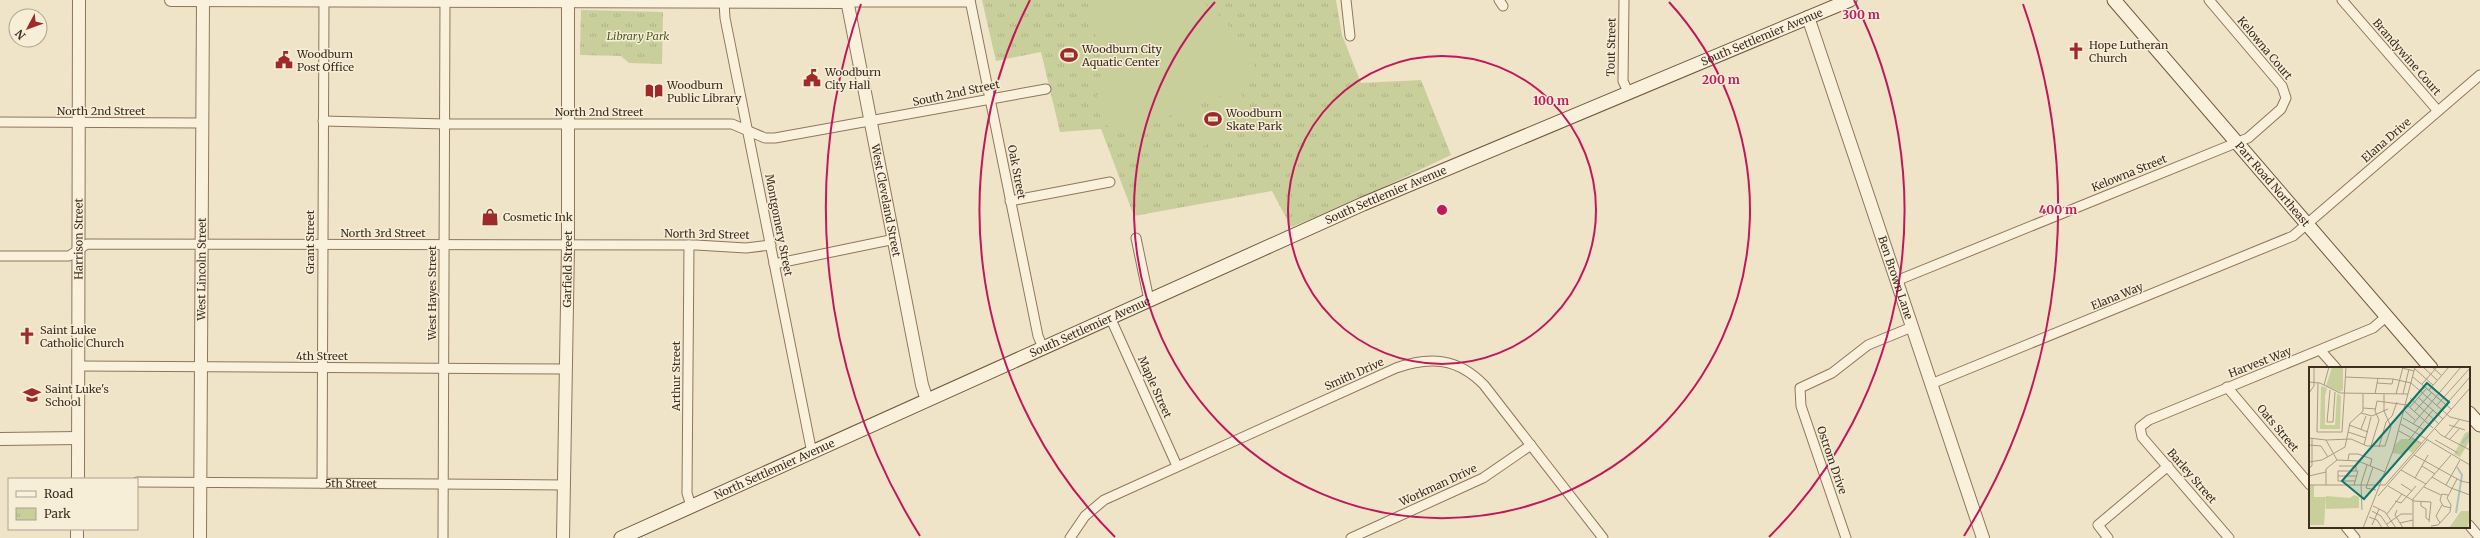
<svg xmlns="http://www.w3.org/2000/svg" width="2480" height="538" viewBox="0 0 2480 538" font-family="Merriweather,serif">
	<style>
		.park { fill: url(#park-tufts) }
		.pitch { fill: #c9cf9b }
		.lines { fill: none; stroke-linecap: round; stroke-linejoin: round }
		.minor-casing { stroke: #8d765c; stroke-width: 11 }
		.tertiary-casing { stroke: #8d765c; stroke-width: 14 }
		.secondary-casing { stroke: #6f573f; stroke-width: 15 }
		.minor { stroke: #faf1dc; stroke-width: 9 }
		.tertiary { stroke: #faf1dc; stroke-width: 12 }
		.secondary { stroke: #faf1dc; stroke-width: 13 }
		.ring { fill: none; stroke: #c2185b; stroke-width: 2 }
		.labels { text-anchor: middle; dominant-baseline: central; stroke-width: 3; stroke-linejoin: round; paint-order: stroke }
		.park-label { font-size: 11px; font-style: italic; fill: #4d5a26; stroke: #f7eed8 }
		.street-label { font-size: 11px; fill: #3d2e20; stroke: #f7eed8 }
		.poi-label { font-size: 11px; fill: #3d2e20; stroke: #f7eed8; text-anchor: start }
		.inset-river { fill: none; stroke: #a9c4bc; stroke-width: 2 }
		.inset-road { fill: none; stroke: #a89b85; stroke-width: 1 }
		.view { fill: #0f766e; fill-opacity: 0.15; stroke: #0f766e; stroke-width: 2 }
		.inset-edge { fill: none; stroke: #3d2e20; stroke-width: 2 }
		.centre { fill: #c2185b; stroke: #f7eed8; stroke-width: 2 }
		.ring-label { font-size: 12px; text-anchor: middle; font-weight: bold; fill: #c2185b; stroke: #f7eed8; stroke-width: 3; stroke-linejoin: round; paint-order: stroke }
	</style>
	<defs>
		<pattern id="park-tufts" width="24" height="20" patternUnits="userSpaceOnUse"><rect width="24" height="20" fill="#c9cf9b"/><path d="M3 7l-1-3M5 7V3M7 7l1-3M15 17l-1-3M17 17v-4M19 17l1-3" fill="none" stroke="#aeb285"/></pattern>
	</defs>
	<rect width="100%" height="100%" fill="#f0e4c8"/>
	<g class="park">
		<polygon points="982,0 1336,0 1342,35 1361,83 1421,80 1451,155 1342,207 1291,227 1272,191 1134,216 1101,129 1060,132 1041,52 996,61"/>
		<polygon points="581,10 663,12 662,64 629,63 621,56 580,55"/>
	</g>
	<g class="pitch">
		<path d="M1089,0h110c34,21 43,45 62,78l-76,33 -67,21 -17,-10 -4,-26 7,-17z"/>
		<polygon points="1240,92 1250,113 1230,123 1234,133 1202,147 1187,116"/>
	</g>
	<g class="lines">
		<g class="minor-casing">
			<g id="minor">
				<polyline points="970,0 1038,336 1043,348"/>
				<polyline points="1346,0 1350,36"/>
				<polyline points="1499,0 1503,6"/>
				<polyline points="1624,0 1623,81 1628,92"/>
				<polyline points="2342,0 2438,111"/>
				<polyline points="724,2 725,18 812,453"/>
				<polyline points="847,2 970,2"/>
				<polyline points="323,121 446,124 732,124 765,138 775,138 1046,89"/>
				<polyline points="0,122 202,123"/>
				<polyline points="1010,201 1110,182"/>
				<polyline points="1136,238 1149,300"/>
				<polyline points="689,245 687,493 691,506"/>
				<polyline points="0,256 69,256 87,244 696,245 746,248 771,245"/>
				<polyline points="774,264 895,239"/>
				<polyline points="1896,281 2248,138 2281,109 2286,98 2282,86 2209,0"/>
				<polyline points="1110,317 1177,466"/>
				<polyline points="2321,351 2336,368"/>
				<polyline points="78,366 566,369"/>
				<polyline points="1931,384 2293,236 2480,75"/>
				<polyline points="2227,387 2310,485"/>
				<path id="s1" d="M137,482l428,3"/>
				<polyline points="322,483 324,0"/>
				<polyline points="2469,525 2480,538"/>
				<polyline points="2346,527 2355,538"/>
				<polyline points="443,538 445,0"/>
				<path d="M1070,538l15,-22 19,-16 292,-132c34,-12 62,-10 88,17l119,153"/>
				<polyline points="1351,538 1483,478 1531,445"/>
				<polyline points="1846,538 1801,406 1800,388 1832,373 1868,345 1912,327"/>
				<polyline points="2108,538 2098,525 2168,466"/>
				<polyline points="2229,538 2142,437 2140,427 2149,420 2373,328 2387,316"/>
			</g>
		</g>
		<g class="tertiary-casing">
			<g id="tertiary">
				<polyline points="171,0 847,2"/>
				<path id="s2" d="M847,0l75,385 5,15"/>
				<path id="s3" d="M1808,17l175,521"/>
				<polyline points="0,439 78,438"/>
				<path id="s4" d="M78,479l1,-479"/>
				<polyline points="77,538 77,529"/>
				<path id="s5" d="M200,538l3,-538"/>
				<path id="s6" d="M563,538l5,-292v-246"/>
			</g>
		</g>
		<g class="secondary-casing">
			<g id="secondary">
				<path id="s7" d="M2114,0l317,368"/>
				<polyline points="2469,413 2480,425"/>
				<path id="s8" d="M621,538l742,-334 487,-204"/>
			</g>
		</g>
		<use href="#minor" class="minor"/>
		<use href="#tertiary" class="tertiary"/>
		<use href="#secondary" class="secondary"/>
	</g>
	<g class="ring">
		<circle cx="1442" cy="210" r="154"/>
		<path d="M1669 2A308 308 0 1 1 1215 2"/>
		<path d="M1115 537A462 462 0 0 1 1030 0M1854 0A462 462 0 0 1 1769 537"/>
		<path d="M920 536A616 616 0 0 1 861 4M2023 4A616 616 0 0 1 1964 536"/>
	</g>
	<defs>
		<g id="church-bare" transform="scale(1.38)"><path d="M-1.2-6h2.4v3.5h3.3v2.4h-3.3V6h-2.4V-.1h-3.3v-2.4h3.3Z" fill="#9e2a2b" stroke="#f7eed8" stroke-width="2.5" paint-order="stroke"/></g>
		<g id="stadium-bare" transform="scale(1.38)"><path d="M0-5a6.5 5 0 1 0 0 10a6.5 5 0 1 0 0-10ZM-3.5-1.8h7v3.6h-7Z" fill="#9e2a2b" stroke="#f7eed8" stroke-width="2.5" paint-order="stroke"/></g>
		<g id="civic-bare" transform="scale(1.38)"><path d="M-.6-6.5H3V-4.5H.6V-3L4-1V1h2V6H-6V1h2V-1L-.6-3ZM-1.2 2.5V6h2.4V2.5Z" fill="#9e2a2b" stroke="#f7eed8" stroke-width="2.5" paint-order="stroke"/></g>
		<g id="library-bare" transform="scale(1.38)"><path d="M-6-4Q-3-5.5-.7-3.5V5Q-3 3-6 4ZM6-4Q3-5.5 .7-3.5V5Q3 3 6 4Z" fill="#9e2a2b" stroke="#f7eed8" stroke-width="2.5" paint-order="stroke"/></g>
		<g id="shop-bare" transform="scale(1.38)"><path d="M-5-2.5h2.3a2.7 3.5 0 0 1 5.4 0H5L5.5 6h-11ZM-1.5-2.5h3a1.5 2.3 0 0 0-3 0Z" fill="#9e2a2b" stroke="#f7eed8" stroke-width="2.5" paint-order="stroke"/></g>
		<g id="school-bare" transform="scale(1.38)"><path d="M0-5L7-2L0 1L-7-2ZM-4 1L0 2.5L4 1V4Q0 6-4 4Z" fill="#9e2a2b" stroke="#f7eed8" stroke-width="2.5" paint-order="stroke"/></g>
	</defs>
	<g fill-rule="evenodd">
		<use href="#church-bare" x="2076" y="51"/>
		<use href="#stadium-bare" x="1069" y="55"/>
		<use href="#civic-bare" x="284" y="60"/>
		<use href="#civic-bare" x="812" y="78"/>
		<use href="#library-bare" x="654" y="91"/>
		<use href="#stadium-bare" x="1213" y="119"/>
		<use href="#shop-bare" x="490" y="217"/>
		<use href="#church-bare" x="27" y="336"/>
		<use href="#school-bare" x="32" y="395"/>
	</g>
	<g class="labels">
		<g class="park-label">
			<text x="638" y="36">Library Park</text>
		</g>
		<g class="street-label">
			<text stroke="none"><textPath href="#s8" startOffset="1246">South Settlemier Avenue</textPath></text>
			<text transform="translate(1611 47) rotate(-89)">Tout Street</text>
			<text transform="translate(2265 48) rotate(50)">Kelowna Court</text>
			<text transform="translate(2407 57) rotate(49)">Brandywine Court</text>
			<text transform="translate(956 93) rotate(-12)">South 2nd Street</text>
			<text x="101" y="111">North 2nd Street</text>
			<text x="599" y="112">North 2nd Street</text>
			<text transform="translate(2386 140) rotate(-41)">Elana Drive</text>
			<text transform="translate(1017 172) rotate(79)">Oak Street</text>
			<text transform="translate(2129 173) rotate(-22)">Kelowna Street</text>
			<text stroke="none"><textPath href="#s7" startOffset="243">Parr Road Northeast</textPath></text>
			<text stroke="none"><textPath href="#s8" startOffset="838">South Settlemier Avenue</textPath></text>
			<text stroke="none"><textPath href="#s2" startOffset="204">West Cleveland Street</textPath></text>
			<text transform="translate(779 225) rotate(79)">Montgomery Street</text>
			<text x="383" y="233">North 3rd Street</text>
			<text transform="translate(707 234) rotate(1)">North 3rd Street</text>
			<text stroke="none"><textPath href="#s4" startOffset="240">Harrison Street</textPath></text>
			<text transform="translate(310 242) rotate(-90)">Grant Street</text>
			<text stroke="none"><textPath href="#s5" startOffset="269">West Lincoln Street</textPath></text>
			<text stroke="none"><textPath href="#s6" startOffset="269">Garfield Street</textPath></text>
			<text stroke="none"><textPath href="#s3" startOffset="275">Ben Brown Lane</textPath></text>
			<text transform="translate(432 293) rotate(-90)">West Hayes Street</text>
			<text transform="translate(2117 296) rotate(-22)">Elana Way</text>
			<text stroke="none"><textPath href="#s8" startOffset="514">South Settlemier Avenue</textPath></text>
			<text x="322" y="356">4th Street</text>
			<text transform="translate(2260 362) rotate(-21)">Harvest Way</text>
			<text transform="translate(1354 374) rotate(-24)">Smith Drive</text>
			<text transform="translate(676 376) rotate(-90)">Arthur Street</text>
			<text transform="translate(1155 387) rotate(66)">Maple Street</text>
			<text transform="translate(2278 428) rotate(50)">Oats Street</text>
			<text transform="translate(1832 460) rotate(71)">Ostrom Drive</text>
			<text stroke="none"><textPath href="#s8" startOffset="168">North Settlemier Avenue</textPath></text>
			<text transform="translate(2192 476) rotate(49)">Barley Street</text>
			<text stroke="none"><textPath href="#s1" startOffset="214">5th Street</textPath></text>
			<text transform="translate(1438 485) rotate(-25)">Workman Drive</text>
		</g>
		<g class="poi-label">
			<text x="2089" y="45">Hope Lutheran<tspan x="2089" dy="13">Church</tspan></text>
			<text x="1082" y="49">Woodburn City<tspan x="1082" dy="13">Aquatic Center</tspan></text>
			<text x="297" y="54">Woodburn<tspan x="297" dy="13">Post Office</tspan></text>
			<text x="825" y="72">Woodburn<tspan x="825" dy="13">City Hall</tspan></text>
			<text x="667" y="85">Woodburn<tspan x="667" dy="13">Public Library</tspan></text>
			<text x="1226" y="113">Woodburn<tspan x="1226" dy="13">Skate Park</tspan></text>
			<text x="503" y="217">Cosmetic Ink</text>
			<text x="40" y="330">Saint Luke<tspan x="40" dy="13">Catholic Church</tspan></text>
			<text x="45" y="389">Saint Luke's<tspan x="45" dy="13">School</tspan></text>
		</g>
	</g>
	<g transform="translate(2309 367)">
		<rect width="161" height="161" fill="#f0e4c8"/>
		<path d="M23,0h11v23l-3,2 -14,-6zM12,19l6,2 -2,8v29h10l2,-32 4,3 -1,33h-20zM45,128l5,2v11l-33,1v-13l24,2zM152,144h9l-2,17h-19z" fill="#c9cf9b"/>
		<path d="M161,64v9l-10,17 -6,-3 11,-21z" fill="#c9cf9b"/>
		<path d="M92,72h11l9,4 -9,10 -4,-3 -4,5 -11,-2 2,-8zM0,118h5v12h12l-2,28h-15z" fill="#c9cf9b"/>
		<path class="inset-river" d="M153,76l8,-9M147,146l6,-38 -5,-8"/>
		<path class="inset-road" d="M114,0l14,13M123,0l9,8M93,1l12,3M106,2l18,16M36,10l48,2 18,4 39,34 20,5M104,10l38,32M0,15l11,1 20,10 68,1M9,16l-1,49h25l4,-65M68,16l15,1 1,-5M113,17l15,-17M15,18l5,-18M21,23l-3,32h6l2,-30M120,23l20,-23M0,26l5,-7v-19M66,27l3,-16M87,27l7,-27M94,27l6,-25M0,28v37M101,31l29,26M110,31l24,21M128,38l33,-37M101,40l17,-19M54,41l13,1M96,44l10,9M106,44l17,-19M52,46l11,3 16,-7M94,51l21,12M92,57l69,41M104,57l48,-57M40,58l19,7M140,58l16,5M125,61l7,7 29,15M52,62l5,-13M90,64l22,12M39,65l18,6M136,70l14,-17M0,71l17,2 11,20M141,72l9,-10M17,73l25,-1 16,7h18l6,-19 -7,-16v-17M100,73l24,-30M106,73l55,-63M126,73l23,13M0,78l12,1 7,11M55,78l7,-28M62,79l8,-26 -4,-9 2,-10 30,4 26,23M70,80l7,-25 6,-6 5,-14M105,88l47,26 9,2M28,93l21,1 27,11M39,93l1,-6h9l14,5 -2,7M0,95l13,-2 23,-13 5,-24 13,-12v-17M30,99h17v5M113,99l13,8M64,100l-7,21 10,2M0,101l3,-2v-28M92,103l25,14M0,109l17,-4M29,109h19M123,110l19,11 19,7M106,111l13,-23M92,117l11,7M0,118h76l85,-97M17,118v-16l11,-9M45,118l4,-14h-20v10h17M137,118l14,-25M79,119l26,15 17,1 -2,20M115,120l17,8M139,128l-6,-1 -2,6 3,6 8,2M69,129l49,-56M86,134l6,2 15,-17M112,134v5l5,3v9l3,2M64,139l12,6 11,16M53,143l-1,-26 6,-19M88,143l-2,5 8,13M63,144l9,5 8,12M78,147l15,-20M60,150l8,3 5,8M91,156l13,-3M131,156l-4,-7 6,-11M78,157l14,-10h11M63,158l7,-16M122,159l7,-1 12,-13 1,-7 -4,-7 10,-19M54,161l30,-77 22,-84M104,161v-29l38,-44"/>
		<path class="view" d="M118,16l22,19 -85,97 -22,-18z"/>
		<rect width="161" height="161" class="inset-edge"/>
	</g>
	<circle cx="1442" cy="210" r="6" class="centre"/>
	<g class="ring-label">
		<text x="1861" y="19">300 m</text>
		<text x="1721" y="84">200 m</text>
		<text x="1551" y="105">100 m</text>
		<text x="2058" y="214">400 m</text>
	</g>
	<rect x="8" y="478" width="130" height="52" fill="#f7eed8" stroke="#ada18e"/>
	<rect x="16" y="491" width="20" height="6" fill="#faf1dc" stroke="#ada18e"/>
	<text x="44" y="498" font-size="12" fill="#3d2e20">Road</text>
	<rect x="16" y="508" width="20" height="12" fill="url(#park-tufts)" stroke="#ada18e"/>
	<text x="44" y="518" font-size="12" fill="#3d2e20">Park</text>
	<g transform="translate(28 28) rotate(229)"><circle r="19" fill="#f7eed8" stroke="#ada18e"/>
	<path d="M0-3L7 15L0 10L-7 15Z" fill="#9e2a2b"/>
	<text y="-6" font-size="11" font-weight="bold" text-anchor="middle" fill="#3d2e20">N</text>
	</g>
</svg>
